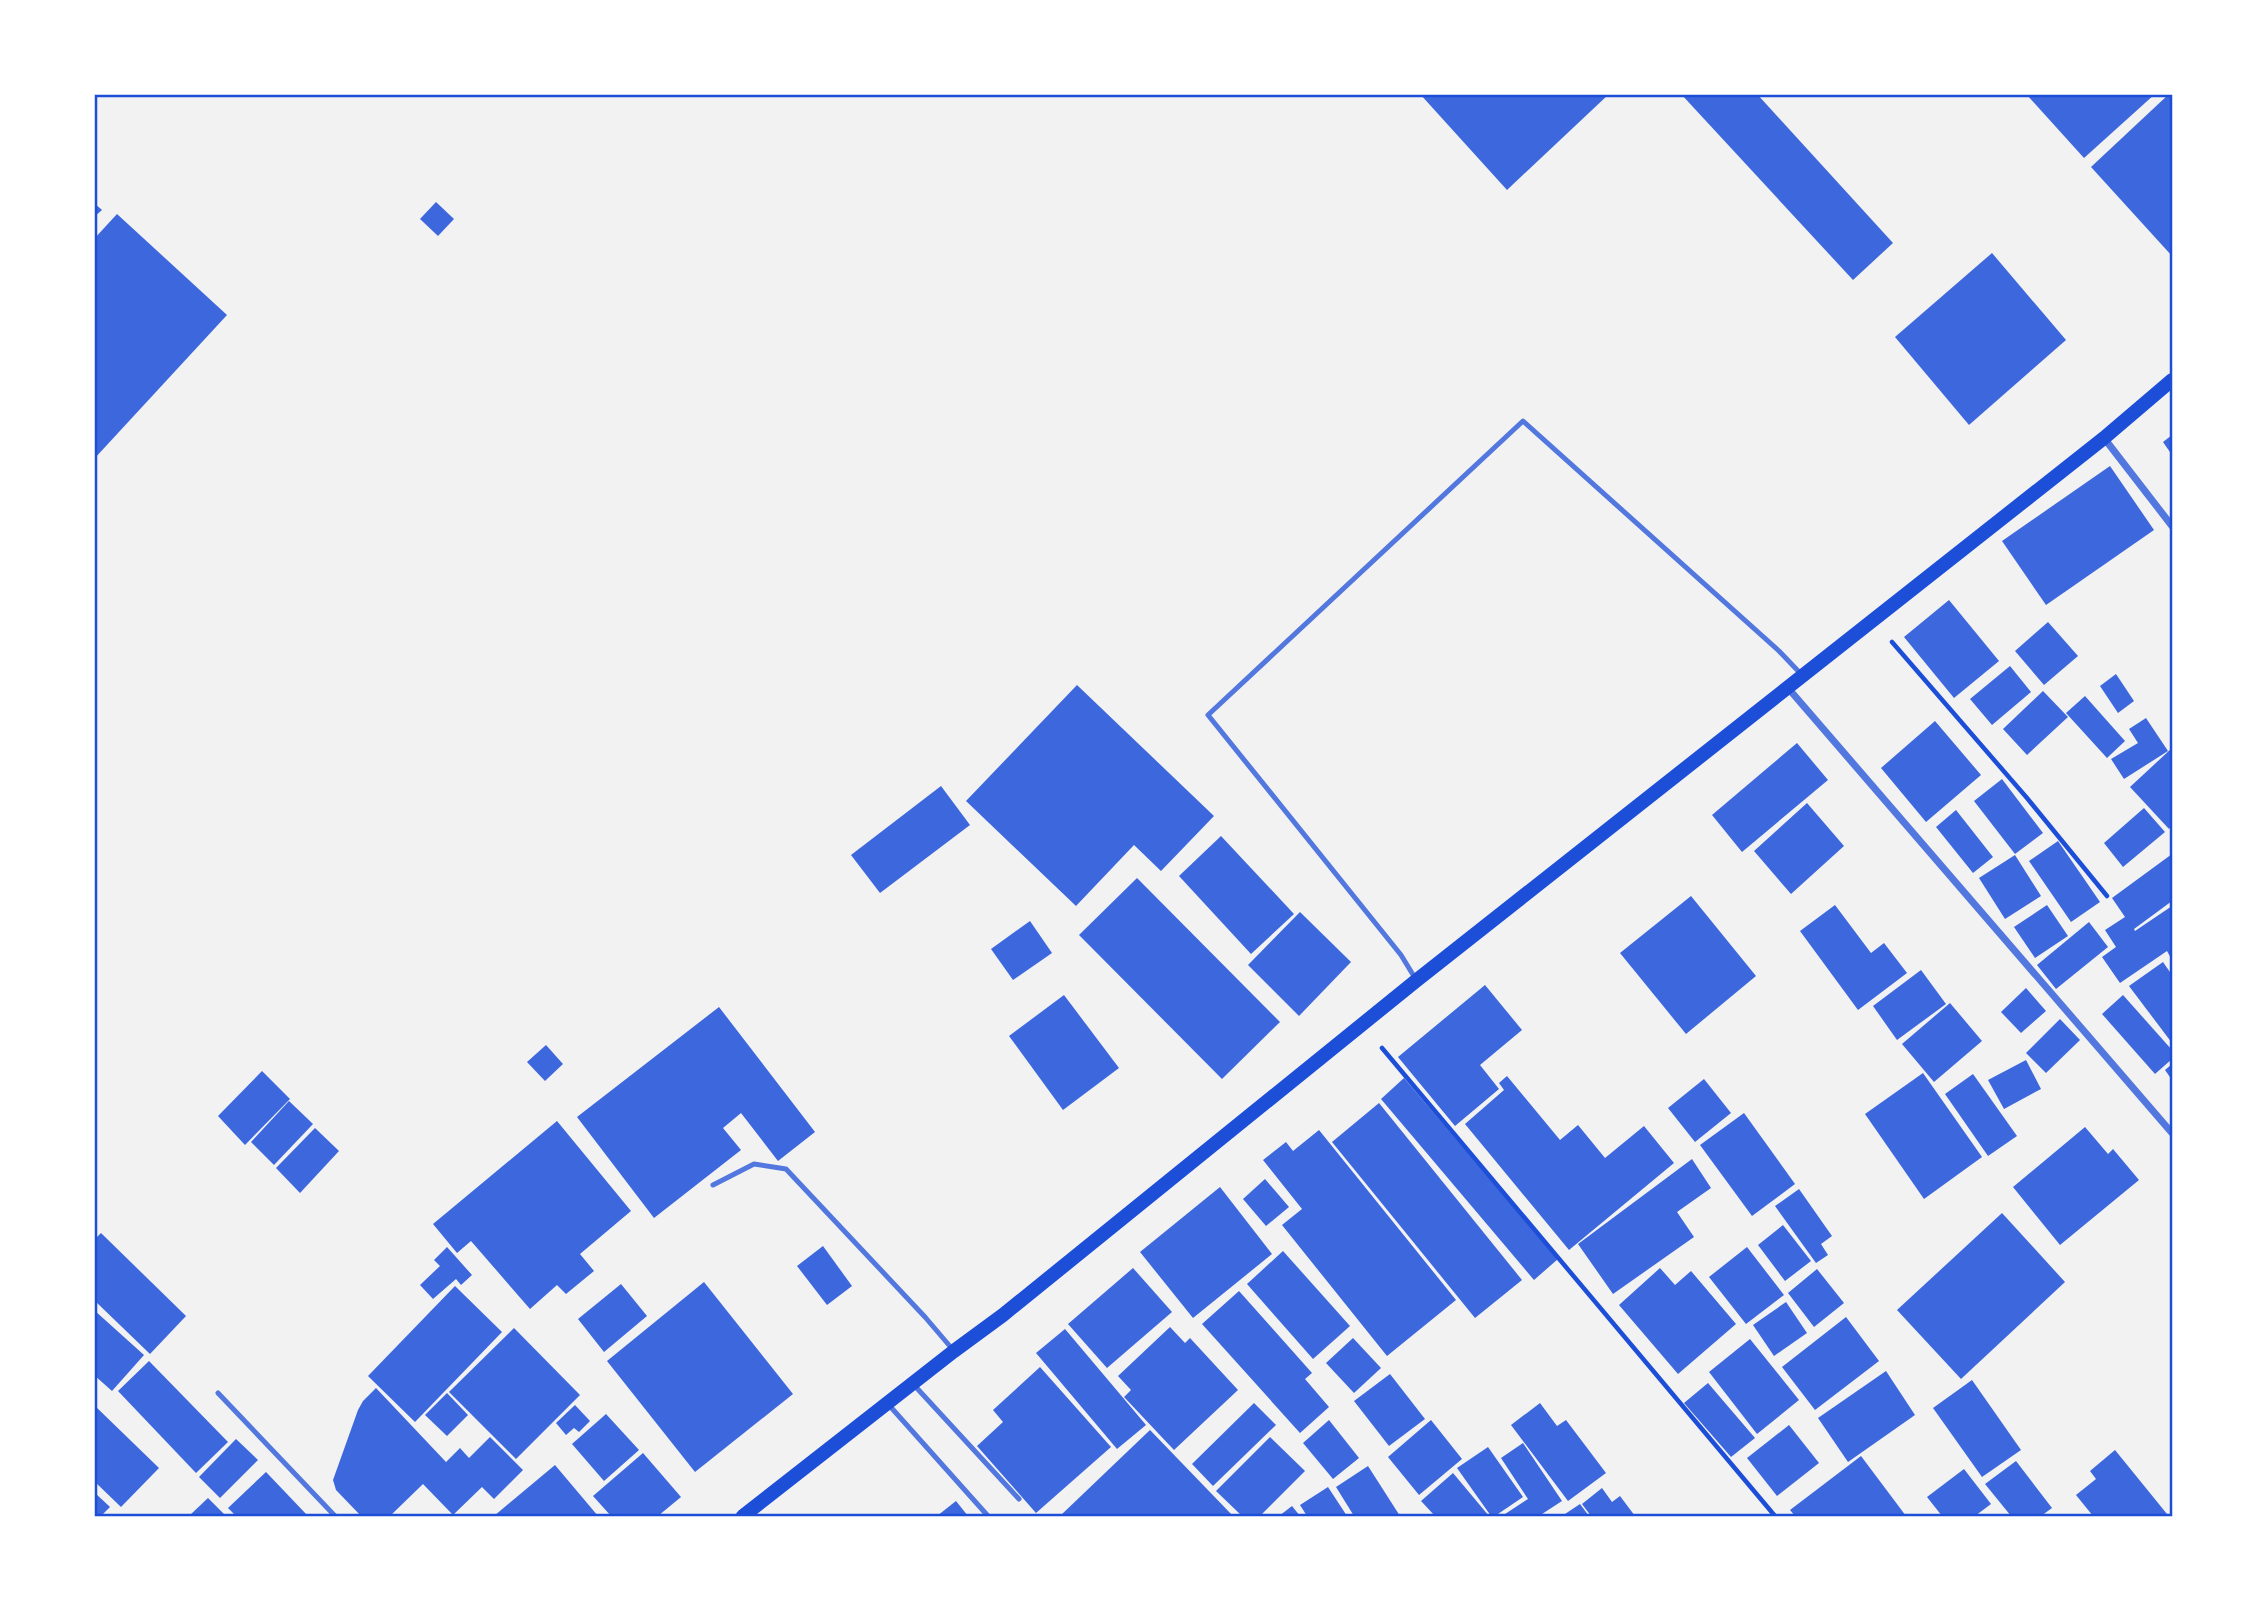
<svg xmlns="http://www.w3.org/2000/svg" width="2267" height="1611" viewBox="0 0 2267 1611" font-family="'Zilla Slab',serif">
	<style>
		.building { fill: #3d67dc }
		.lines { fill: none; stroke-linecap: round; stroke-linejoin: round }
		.path { stroke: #1d4ed8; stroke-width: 4.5 }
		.service { stroke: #5277de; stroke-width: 5 }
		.minor { stroke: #5277de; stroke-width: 7 }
		.secondary { stroke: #1d4ed8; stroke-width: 14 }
		.neatline { fill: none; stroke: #1d4ed8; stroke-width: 2.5 }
	</style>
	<rect width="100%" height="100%" fill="#f2f2f2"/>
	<g class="building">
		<polygon points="1420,94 1609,94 1507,190"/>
		<polygon points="1681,94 1757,94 1893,243 1853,280"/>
		<polygon points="2026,94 2155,94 2084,158"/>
		<polygon points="2169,94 2172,94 2172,256 2091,167"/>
		<polygon points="436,202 454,219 438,236 420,219"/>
		<polygon points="94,203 102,210 94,217"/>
		<polygon points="117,214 227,315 94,459 94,239"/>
		<polygon points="1992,253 2066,340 1969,425 1895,337"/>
		<polygon points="2172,435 2172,455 2163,442"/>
		<polygon points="2110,466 2154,530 2046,605 2002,541"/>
		<polygon points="1949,600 1999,661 1954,698 1904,637"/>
		<polygon points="2048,622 2078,656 2044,685 2015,651"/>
		<polygon points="2010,666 2031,692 1992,725 1970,699"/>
		<polygon points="2116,674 2134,701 2118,713 2100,686"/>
		<polygon points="1077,685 1214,816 1161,871 1134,845 1076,906 966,801"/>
		<polygon points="2043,691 2068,717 2027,755 2003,729"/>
		<polygon points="2085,696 2125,741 2107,758 2066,713"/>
		<polygon points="2146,718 2168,751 2124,779 2111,759 2138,743 2129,729"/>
		<polygon points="1935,721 1981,775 1926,822 1881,768"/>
		<polygon points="1797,743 1828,780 1742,852 1712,815"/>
		<polygon points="2172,748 2172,825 2169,829 2130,787"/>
		<polygon points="2002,779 2043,833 2015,854 1974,801"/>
		<polygon points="941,786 970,825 880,893 851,855"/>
		<polygon points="1807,803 1844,846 1791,894 1754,851"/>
		<polygon points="2144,808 2165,832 2123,867 2104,843"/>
		<polygon points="1956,810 1993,857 1973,873 1936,827"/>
		<polygon points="1221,836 1294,914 1251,954 1179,876"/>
		<polygon points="2058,841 2100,902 2071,922 2029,861"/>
		<polygon points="2172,854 2172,901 2134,929 2135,931 2172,906 2172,960 2167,951 2120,983 2102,957 2116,947 2105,930 2125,917 2112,898"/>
		<polygon points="2015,855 2041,896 2005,919 1979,878"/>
		<polygon points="1137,878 1280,1022 1222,1079 1079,935"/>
		<polygon points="1691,896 1756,976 1686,1034 1620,953"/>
		<polygon points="1835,905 1871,953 1884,943 1907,973 1858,1010 1800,931"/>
		<polygon points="2047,905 2068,936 2035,958 2014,927"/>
		<polygon points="1300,912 1351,962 1299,1016 1248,965"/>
		<polygon points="1030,921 1052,953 1013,980 991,949"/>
		<polygon points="2089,922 2108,947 2056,989 2037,965"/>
		<polygon points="2163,962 2172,975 2172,1043 2129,986"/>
		<polygon points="1921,970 1946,1004 1897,1040 1873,1006"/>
		<polygon points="1485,985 1522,1030 1480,1065 1499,1089 1455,1126 1398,1057"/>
		<polygon points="2026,988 2046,1011 2021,1033 2001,1012"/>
		<polygon points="1064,995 1119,1068 1063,1110 1009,1036"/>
		<polygon points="2123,995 2172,1050 2172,1059 2155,1074 2102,1014"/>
		<polygon points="1950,1003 1982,1041 1934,1082 1902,1044"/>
		<polygon points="719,1007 815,1132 778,1161 741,1113 723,1128 741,1150 654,1218 577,1117"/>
		<polygon points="2060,1019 2080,1040 2046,1073 2026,1053"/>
		<polygon points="546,1045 563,1064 545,1081 527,1062"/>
		<polygon points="2026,1060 2041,1089 2004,1109 1988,1080"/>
		<polygon points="2172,1064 2172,1080 2165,1070"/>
		<polygon points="262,1071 290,1099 245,1145 218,1116"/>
		<polygon points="1923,1073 1982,1157 1924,1199 1865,1114"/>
		<polygon points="1973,1074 2017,1136 1988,1156 1945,1094"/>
		<polygon points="1507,1076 1560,1140 1578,1125 1605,1158 1644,1126 1674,1163 1569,1250 1465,1124 1504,1090 1499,1083"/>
		<polygon points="1404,1078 1558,1259 1534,1280 1381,1099"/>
		<polygon points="1704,1079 1731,1113 1695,1142 1668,1108"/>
		<polygon points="289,1101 313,1124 274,1165 251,1142"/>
		<polygon points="1379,1103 1522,1280 1475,1318 1332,1142"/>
		<polygon points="1744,1113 1795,1184 1752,1216 1700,1145"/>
		<polygon points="557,1121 631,1211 580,1254 594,1271 566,1294 557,1285 530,1309 471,1241 457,1253 433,1224"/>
		<polygon points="2085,1127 2108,1154 2113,1149 2139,1180 2060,1245 2013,1187"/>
		<polygon points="315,1128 339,1151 300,1193 276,1168"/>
		<polygon points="1319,1130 1456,1300 1387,1356 1282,1225 1302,1209 1263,1160 1286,1142 1293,1151"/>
		<polygon points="1692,1159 1711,1188 1677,1212 1694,1237 1613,1294 1578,1244"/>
		<polygon points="1265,1179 1289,1207 1266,1226 1243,1199"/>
		<polygon points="1220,1187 1272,1254 1193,1318 1140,1252"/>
		<polygon points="1799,1189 1832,1236 1821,1244 1828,1255 1816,1263 1775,1206"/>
		<polygon points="2002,1213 2065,1282 1961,1379 1897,1310"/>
		<polygon points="1783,1225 1811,1261 1785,1281 1758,1245"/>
		<polygon points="101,1233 186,1316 150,1354 94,1300 94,1240"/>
		<polygon points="823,1246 852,1286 827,1305 797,1266"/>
		<polygon points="447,1247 472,1275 461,1285 456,1279 433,1299 420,1285 440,1266 434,1260"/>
		<polygon points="1747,1247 1784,1295 1746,1324 1709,1277"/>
		<polygon points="1283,1251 1350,1326 1313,1359 1247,1284"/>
		<polygon points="1133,1268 1172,1312 1107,1368 1068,1324"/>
		<polygon points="1660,1268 1675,1285 1691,1271 1736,1324 1678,1374 1619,1305"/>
		<polygon points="1817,1269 1844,1303 1814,1327 1788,1293"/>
		<polygon points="704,1282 793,1394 695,1472 607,1361"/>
		<polygon points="621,1284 647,1316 604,1352 578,1319"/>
		<polygon points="455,1286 502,1332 415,1422 368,1376"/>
		<polygon points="1239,1291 1312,1373 1305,1379 1329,1407 1300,1433 1202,1324"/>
		<polygon points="1786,1302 1807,1333 1774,1356 1753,1325"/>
		<polygon points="94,1310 144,1355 112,1391 94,1375"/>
		<polygon points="1846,1317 1879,1361 1815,1410 1782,1367"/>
		<polygon points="1170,1327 1185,1343 1190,1338 1238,1390 1174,1450 1124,1397 1131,1390 1118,1376"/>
		<polygon points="514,1328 580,1395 516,1459 449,1392"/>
		<polygon points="1065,1329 1146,1425 1117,1449 1036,1353"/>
		<polygon points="1353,1338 1381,1368 1354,1393 1326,1363"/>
		<polygon points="1750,1339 1799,1400 1757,1434 1709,1372"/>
		<polygon points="149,1361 228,1442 196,1473 118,1391"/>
		<polygon points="1040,1367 1111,1447 1036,1513 977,1446 1003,1422 993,1410"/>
		<polygon points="1886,1371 1915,1415 1848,1462 1818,1418"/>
		<polygon points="1390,1374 1425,1419 1389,1446 1354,1401"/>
		<polygon points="1972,1380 2021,1450 1982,1477 1933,1408"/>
		<polygon points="1708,1383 1755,1438 1731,1457 1684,1403"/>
		<polygon points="376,1388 446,1462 460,1448 469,1458 490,1437 523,1470 494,1499 482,1487 453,1515 423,1484 390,1516 361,1516 336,1490 333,1480 358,1410 363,1401"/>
		<polygon points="447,1393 468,1415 447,1436 425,1415"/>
		<polygon points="1254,1403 1276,1425 1213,1486 1192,1464"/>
		<polygon points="1540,1403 1557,1426 1566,1420 1606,1473 1568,1501 1511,1425"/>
		<polygon points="94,1405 159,1468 121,1507 94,1481"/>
		<polygon points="575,1405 590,1421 579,1432 574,1428 566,1435 556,1423"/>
		<polygon points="606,1414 639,1450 604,1481 572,1444"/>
		<polygon points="1329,1420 1359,1458 1333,1479 1303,1443"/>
		<polygon points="1431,1420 1462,1459 1419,1495 1388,1457"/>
		<polygon points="1789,1425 1819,1463 1777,1496 1747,1458"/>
		<polygon points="1150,1430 1233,1516 1060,1516"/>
		<polygon points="1270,1437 1305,1471 1260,1516 1242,1516 1216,1491"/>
		<polygon points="236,1439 258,1460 220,1498 199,1477"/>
		<polygon points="1523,1443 1562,1501 1539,1516 1502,1516 1528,1499 1501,1458"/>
		<polygon points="1488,1447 1523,1497 1495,1516 1491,1516 1457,1468"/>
		<polygon points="2115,1450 2167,1514 2164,1516 2093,1516 2076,1495 2096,1479 2090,1471"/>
		<polygon points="643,1453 681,1497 658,1516 611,1516 593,1496"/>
		<polygon points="1861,1456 1906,1516 1795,1516 1790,1510"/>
		<polygon points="2016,1461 2052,1508 2041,1516 2011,1516 1985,1484"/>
		<polygon points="555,1465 598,1516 494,1516"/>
		<polygon points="1368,1466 1400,1516 1354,1516 1336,1487"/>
		<polygon points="1964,1469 1991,1504 1975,1516 1942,1516 1927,1497"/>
		<polygon points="266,1472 307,1515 305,1516 236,1516 228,1508"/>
		<polygon points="1453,1473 1489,1516 1435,1516 1421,1501"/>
		<polygon points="1328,1487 1347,1516 1307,1516 1300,1505"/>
		<polygon points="1602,1488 1612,1502 1620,1496 1635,1516 1591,1516 1582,1504"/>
		<polygon points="94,1492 110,1507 101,1516 94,1516"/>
		<polygon points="208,1498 226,1516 189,1516"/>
		<polygon points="956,1501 968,1516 937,1516"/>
		<polygon points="1580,1504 1589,1516 1562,1516"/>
		<polygon points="1292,1506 1300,1516 1279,1516"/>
	</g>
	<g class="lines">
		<g class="path">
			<polyline points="1892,642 2027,798 2107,896"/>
			<polyline points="1382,1048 1775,1516"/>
		</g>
		<g class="service">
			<polyline points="1415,978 1401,955 1208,715 1523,421 1779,651 1801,674"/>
			<polyline points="713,1185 754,1164 786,1169 925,1317 954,1351"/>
			<polyline points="914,1385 1019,1499"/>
			<polyline points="218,1393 335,1516"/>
			<polyline points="888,1404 988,1516"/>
		</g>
		<g class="minor">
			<polyline points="2104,438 2172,526"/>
			<polyline points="1788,688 2172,1133"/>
		</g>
		<polyline class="secondary" points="743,1516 954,1351 1003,1315 1417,980 2104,438 2172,380"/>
	</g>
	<rect width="2267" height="1611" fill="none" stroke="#ffffff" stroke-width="192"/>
	<rect x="96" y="96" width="2075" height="1419" class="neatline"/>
</svg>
